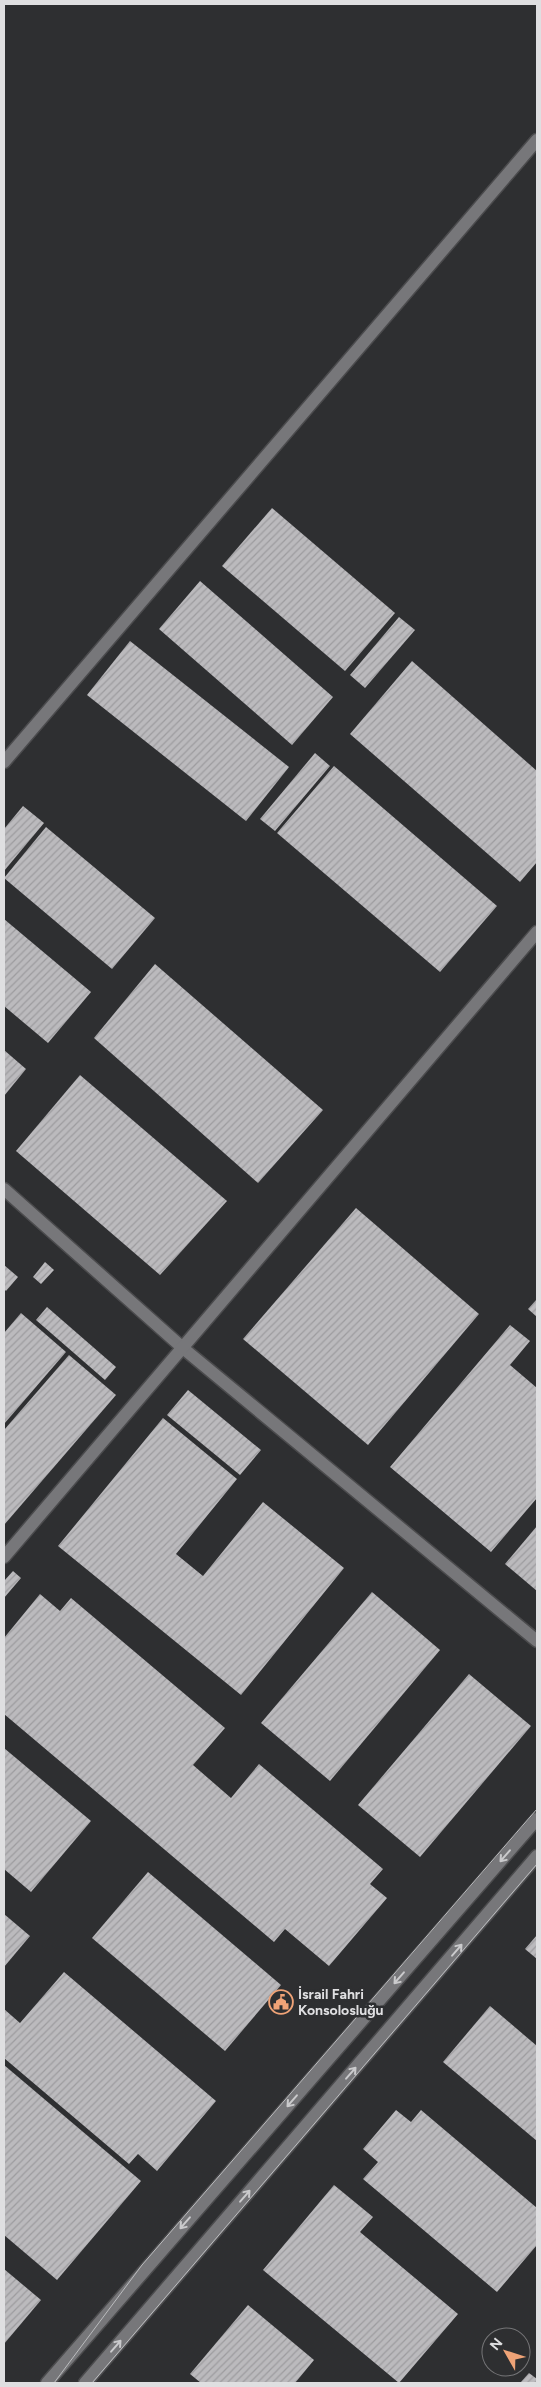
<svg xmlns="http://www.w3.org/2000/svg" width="541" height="2387" viewBox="0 0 541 2387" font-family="Figtree,sans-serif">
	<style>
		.building { fill: url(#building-hatch) }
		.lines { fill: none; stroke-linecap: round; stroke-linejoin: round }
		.minor-casing { stroke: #4b4b4d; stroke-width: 15 }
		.minor { stroke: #77777a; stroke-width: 12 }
		.tram { stroke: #bbbcbe; stroke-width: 1 }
		.oneway { stroke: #cacacc }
		.labels { text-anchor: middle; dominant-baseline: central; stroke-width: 5; stroke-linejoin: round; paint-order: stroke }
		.poi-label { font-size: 14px; font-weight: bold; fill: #dfdfe1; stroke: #2e2f31; text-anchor: start }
	</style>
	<defs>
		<pattern id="building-hatch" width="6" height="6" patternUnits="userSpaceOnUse" patternTransform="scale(1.25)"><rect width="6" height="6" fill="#bbbabd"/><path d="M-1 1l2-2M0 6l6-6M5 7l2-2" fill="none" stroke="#9d9c9f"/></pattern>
	</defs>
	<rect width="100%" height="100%" fill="#2e2f31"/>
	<g class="building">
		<polygon points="272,508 395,613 345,671 222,566"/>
		<polygon points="200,581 333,697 292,745 159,629"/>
		<polygon points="399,617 415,630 365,688 350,675"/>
		<polygon points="130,641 289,767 246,821 87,695"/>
		<polygon points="412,661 537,771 537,862 520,882 350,734"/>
		<polygon points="315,753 330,766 275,831 260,819"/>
		<polygon points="334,766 497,906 440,972 277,833"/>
		<polygon points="23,806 44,823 4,871 4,829"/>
		<polygon points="46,827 155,918 112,969 4,878"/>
		<polygon points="4,919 91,992 48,1043 4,1006"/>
		<polygon points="155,964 323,1110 258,1183 94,1038"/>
		<polygon points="4,1050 26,1069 4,1096"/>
		<polygon points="80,1075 227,1201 160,1275 16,1151"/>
		<polygon points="356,1208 479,1314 368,1445 243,1339"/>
		<polygon points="45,1262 54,1270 41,1284 33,1277"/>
		<polygon points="4,1265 18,1277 6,1291 4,1289"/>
		<polygon points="537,1299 537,1317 528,1309"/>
		<polygon points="47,1307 116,1367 105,1380 36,1320"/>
		<polygon points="21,1313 66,1352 4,1424 4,1333"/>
		<polygon points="510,1325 530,1341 510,1365 537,1388 537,1498 491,1552 390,1467"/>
		<polygon points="69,1355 116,1395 4,1525 4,1430"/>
		<polygon points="188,1390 261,1450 240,1475 167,1415"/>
		<polygon points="163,1418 237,1479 176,1554 203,1576 263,1502 344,1568 241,1695 58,1546"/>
		<polygon points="537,1526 537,1591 505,1564"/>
		<polygon points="13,1571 21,1578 4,1598 4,1581"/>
		<polygon points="372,1592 440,1650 330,1781 261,1723"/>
		<polygon points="40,1594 60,1611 71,1598 225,1728 193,1765 231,1798 259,1764 383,1869 370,1884 387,1898 329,1966 285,1929 274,1942 4,1714 4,1638"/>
		<polygon points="469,1674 531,1726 420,1857 358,1805"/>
		<polygon points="4,1748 91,1821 31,1892 4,1869"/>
		<polygon points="148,1872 281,1985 225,2051 92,1938"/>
		<polygon points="4,1914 30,1936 4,1967"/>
		<polygon points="537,1935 537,1959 525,1949"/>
		<polygon points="64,1972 216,2101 157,2171 138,2154 129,2164 4,2058 4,2009 20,2023"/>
		<polygon points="490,2006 537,2046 537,2141 443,2062"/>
		<polygon points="4,2065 141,2181 57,2280 4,2235"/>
		<polygon points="396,2110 411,2122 421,2110 537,2208 537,2245 497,2292 363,2179 378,2162 363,2149"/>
		<polygon points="334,2185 373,2217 360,2232 458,2314 399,2383 263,2270"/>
		<polygon points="4,2269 41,2300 4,2344"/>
		<polygon points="248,2305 314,2360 295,2383 201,2383 190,2374"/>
		<polygon points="529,2373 537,2379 537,2383 520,2383"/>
	</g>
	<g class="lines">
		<g class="minor-casing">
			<g id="minor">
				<polyline points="4,762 537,140"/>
				<polyline points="4,1189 184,1349 537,1641"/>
				<polyline points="4,1557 537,932"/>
				<polyline points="47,2383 537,1819"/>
				<polyline points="85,2383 537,1856"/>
			</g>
		</g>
		<use href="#minor" class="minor"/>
		<g class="tram">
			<polyline points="54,2383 142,2265 537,1809"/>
			<polyline points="92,2383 537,1864"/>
		</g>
	</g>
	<defs><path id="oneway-shaft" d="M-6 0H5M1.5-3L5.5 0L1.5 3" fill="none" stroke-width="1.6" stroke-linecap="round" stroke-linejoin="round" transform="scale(1.25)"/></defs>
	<g class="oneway">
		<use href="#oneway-shaft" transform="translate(505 1856) rotate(131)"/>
		<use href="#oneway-shaft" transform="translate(457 1950) rotate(-49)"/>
		<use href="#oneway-shaft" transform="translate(399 1978) rotate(131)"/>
		<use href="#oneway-shaft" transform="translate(351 2073) rotate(-49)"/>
		<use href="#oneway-shaft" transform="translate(292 2101) rotate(131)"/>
		<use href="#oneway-shaft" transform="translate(245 2196) rotate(-49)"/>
		<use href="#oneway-shaft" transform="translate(185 2223) rotate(131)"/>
		<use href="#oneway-shaft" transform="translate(116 2346) rotate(-49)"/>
	</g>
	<defs>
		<g id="civic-ring" transform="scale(1.25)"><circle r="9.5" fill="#2e2f31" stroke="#efa377" stroke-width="1.5"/><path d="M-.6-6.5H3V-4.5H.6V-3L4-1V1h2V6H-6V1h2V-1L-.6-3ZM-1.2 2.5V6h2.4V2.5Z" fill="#efa377"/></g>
	</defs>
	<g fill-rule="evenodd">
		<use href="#civic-ring" x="281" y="2002"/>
	</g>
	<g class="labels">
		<g class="poi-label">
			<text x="298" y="1994">İsrail Fahri<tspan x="298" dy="16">Konsolosluğu</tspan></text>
		</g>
	</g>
	<rect width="541" height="2387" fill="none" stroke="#dfdfe1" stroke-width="10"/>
	<g transform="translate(506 2352) rotate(309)"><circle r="24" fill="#2e2f31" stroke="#757577"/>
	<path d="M0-4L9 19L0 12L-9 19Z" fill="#efa377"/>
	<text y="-8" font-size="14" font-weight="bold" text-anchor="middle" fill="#dfdfe1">N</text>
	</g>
</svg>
